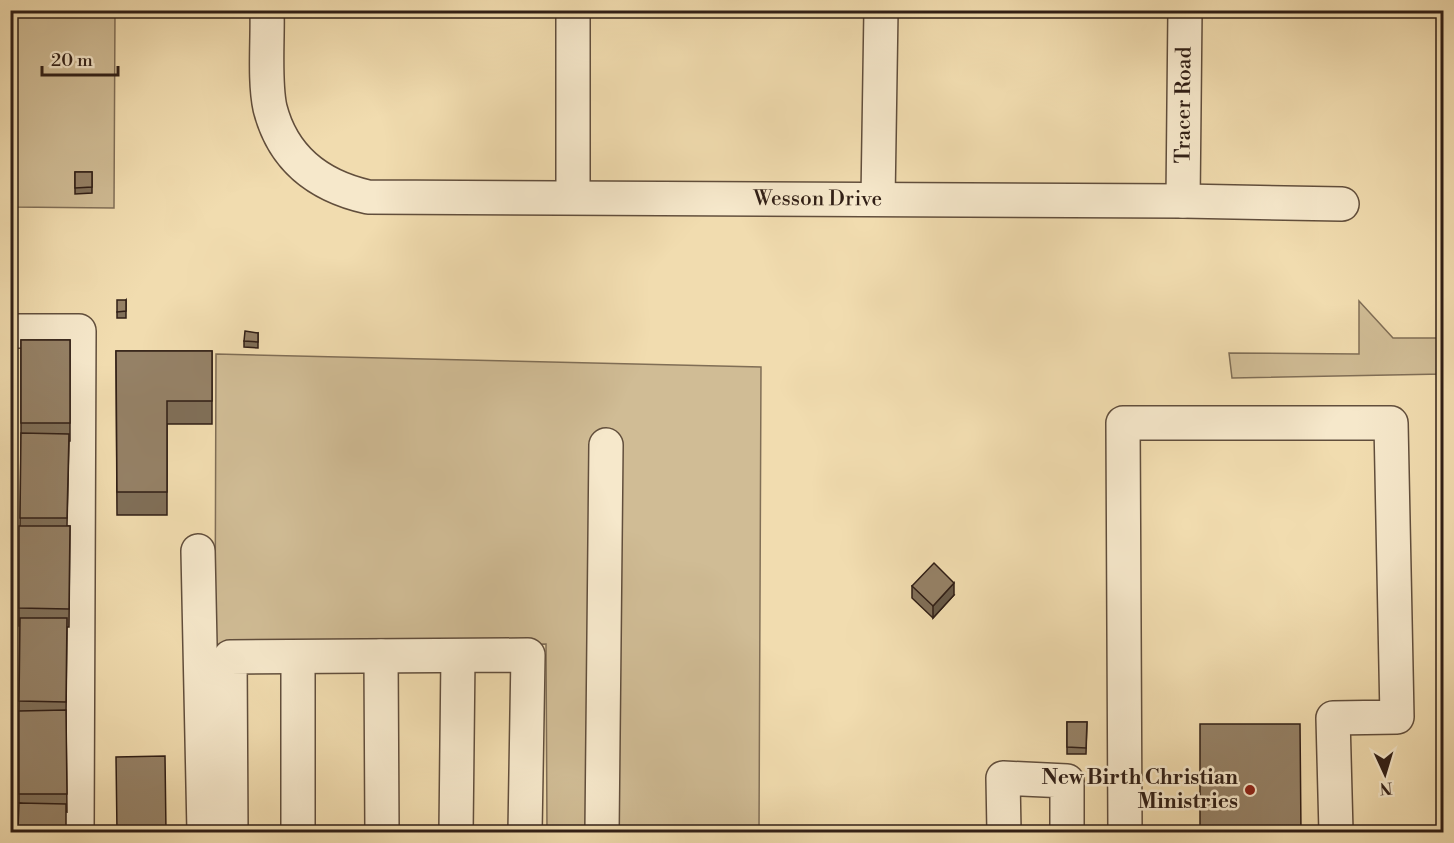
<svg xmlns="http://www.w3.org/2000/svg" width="1454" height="843" viewBox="0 0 1454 843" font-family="'Libre Bodoni',serif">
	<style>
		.green { fill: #d0bc95; stroke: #806e56; stroke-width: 1.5 }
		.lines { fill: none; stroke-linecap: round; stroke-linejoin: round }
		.minor-casing { stroke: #614e3c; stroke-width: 36 }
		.minor { stroke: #f6e8cb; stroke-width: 33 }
		.wall { fill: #806f58; stroke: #311f16; stroke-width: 1.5 }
		.shaded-wall { fill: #685a47; stroke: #311f16; stroke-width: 1.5 }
		.building { fill: #958166; stroke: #311f16; stroke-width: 1.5 }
		.poi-dot { fill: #8f2418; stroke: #f6e8cb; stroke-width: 2 }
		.labels { text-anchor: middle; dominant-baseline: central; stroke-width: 5; stroke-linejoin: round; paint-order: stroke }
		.street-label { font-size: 21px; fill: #311f16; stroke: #f6e8cb }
		.poi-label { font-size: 21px; font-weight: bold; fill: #311f16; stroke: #f6e8cb; text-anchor: end }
	</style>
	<rect width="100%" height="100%" fill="#f1dcaf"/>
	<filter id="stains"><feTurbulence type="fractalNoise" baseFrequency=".00333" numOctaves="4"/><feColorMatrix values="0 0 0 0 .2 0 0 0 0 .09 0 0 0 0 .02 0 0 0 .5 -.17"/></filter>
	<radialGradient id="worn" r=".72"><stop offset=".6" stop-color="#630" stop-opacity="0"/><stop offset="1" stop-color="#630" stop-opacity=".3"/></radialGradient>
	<g class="green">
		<polygon points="11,11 115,11 114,208 11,207"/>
		<polygon points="1359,301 1393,338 1443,338 1443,374 1232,378 1229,353 1359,354"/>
		<polygon points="216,354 761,367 759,832 547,832 546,644 215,646"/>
	</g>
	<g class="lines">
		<g class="minor-casing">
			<g id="minor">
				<path id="s1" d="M267,10c1,29 -3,71 3,98 13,51 49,78 98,89l815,4 159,3"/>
				<polyline points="573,197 573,10"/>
				<polyline points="878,199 881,10"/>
				<path id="s2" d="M1183,201l2,-191"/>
				<polyline points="10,331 79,331 77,832"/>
				<polyline points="198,551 204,832"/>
				<polyline points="381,656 382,832"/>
				<polyline points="231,832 230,657 528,655 525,832"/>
				<polyline points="298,832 298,657"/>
				<polyline points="456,832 458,656"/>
				<polyline points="602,832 606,445"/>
				<polyline points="1004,832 1003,778 1067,781 1067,832"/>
				<polyline points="1125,832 1123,423 1391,423 1397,717 1333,718 1336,832"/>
			</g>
		</g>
		<use href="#minor" class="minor"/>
	</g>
	<g class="wall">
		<polygon points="75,172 92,172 92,193 75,194"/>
		<polygon points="126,300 126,318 117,318 117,312"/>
		<polygon points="258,333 258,348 244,347 244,341"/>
		<polygon points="21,340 70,340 70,441 69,441 67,526 70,526 69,627 67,627 66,717 67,812 19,803 19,711 20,626 19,626 19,608 21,441"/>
		<polygon points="116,351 212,351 212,424 167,424 167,515 117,515"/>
		<polygon points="912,586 954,595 933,618 912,598"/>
		<polygon points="1067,722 1087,722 1086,754 1067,754"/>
	</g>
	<polygon class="shaded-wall" points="954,583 954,595 933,618 933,606"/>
	<g class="building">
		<polygon points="75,172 92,172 92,187 75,188"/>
		<polygon points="117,300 126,300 126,311 117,312"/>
		<polygon points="245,331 258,333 258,342 244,341"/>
		<rect x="21" y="340" width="49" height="83"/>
		<polygon points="116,351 212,351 212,401 167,401 167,492 117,492"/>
		<polygon points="21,433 69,434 67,518 20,518"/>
		<polygon points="19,526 70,526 69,609 19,608"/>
		<polygon points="934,563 954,583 933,606 912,586"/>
		<polygon points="20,618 67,618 66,702 19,701"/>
		<polygon points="66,710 67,794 19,794 19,711"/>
		<polygon points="1067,722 1087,722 1086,748 1067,747"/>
		<polygon points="1200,724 1300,724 1301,832 1200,832"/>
		<polygon points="165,756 166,832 117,832 116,757"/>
		<polygon points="19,803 66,804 66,832 18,832"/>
	</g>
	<circle class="poi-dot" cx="1250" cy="790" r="6"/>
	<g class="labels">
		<g class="street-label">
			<text stroke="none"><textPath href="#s2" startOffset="96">Tracer Road</textPath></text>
			<text stroke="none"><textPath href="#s1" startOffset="688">Wesson Drive</textPath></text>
		</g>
		<g class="poi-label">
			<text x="1238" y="778">New Birth Christian<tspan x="1238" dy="24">Ministries</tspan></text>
		</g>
	</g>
	<rect width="1454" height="843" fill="none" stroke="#f1dcaf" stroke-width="36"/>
	<rect x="12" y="12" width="1430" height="819" fill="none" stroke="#311f16" stroke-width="3"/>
	<rect x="18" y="18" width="1418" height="807" fill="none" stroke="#311f16" stroke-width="1.5"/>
	<g transform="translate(1385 774) rotate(176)" stroke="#f6e8cb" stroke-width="4.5" paint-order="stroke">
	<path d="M0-4.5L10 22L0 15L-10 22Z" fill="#311f16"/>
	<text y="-9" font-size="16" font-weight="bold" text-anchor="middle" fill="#311f16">N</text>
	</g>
	<path d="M42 66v9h76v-9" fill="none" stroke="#311f16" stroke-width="3"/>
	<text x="51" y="66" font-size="18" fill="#311f16" stroke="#f6e8cb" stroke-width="4.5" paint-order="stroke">20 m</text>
	<rect width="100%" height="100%" filter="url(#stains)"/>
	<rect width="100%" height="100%" fill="url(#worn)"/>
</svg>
